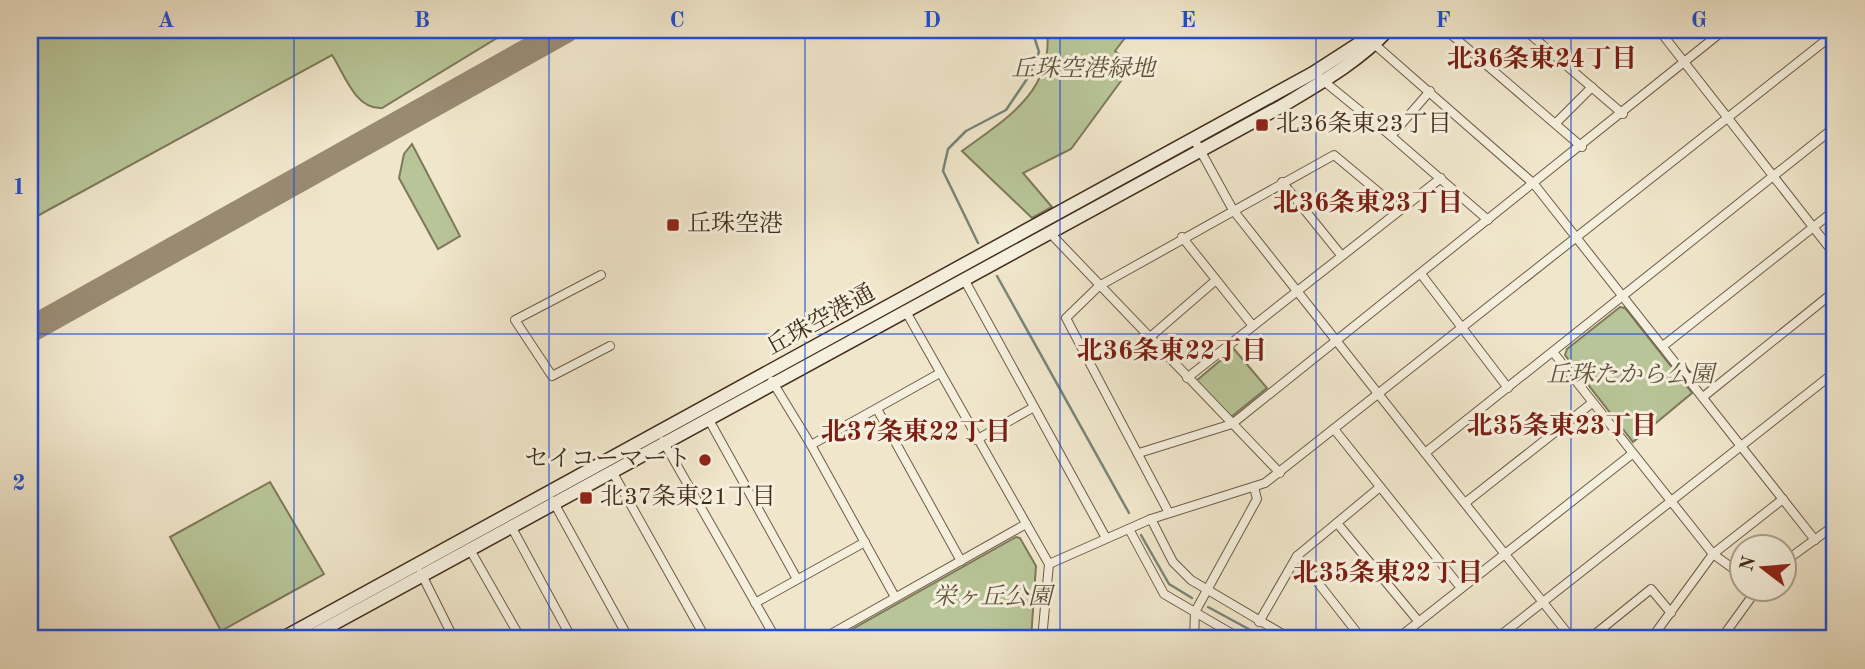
<svg xmlns="http://www.w3.org/2000/svg" width="1865" height="669" viewBox="0 0 1865 669" font-family="'Old Standard TT','Noto Serif JP',serif">
	<style>
		.green { fill: #b8c598; stroke: #7d795a; stroke-width: 2 }
		.lines { fill: none; stroke-linecap: round; stroke-linejoin: round }
		.stream { stroke: #778579; stroke-width: 2.5 }
		.taxiway { stroke: #998a73; stroke-width: 26 }
		.street-casing { stroke: #6e5b47; stroke-width: 10 }
		.secondary-casing { stroke: #422d1b; stroke-width: 15 }
		.street { stroke: #f5efdd; stroke-width: 8 }
		.secondary { stroke: #f5efdd; stroke-width: 12 }
		.grid { fill: none; stroke: #1d4ed8; stroke-width: 2; stroke-opacity: 0.55 }
		.poi-dot { fill: #8f2418; stroke: #f5efdd; stroke-width: 2.5 }
		.labels { text-anchor: middle; dominant-baseline: central; stroke-width: 6; stroke-linejoin: round; paint-order: stroke }
		.park-label { font-size: 24px; font-style: italic; fill: #60533a; stroke: #f5efdd }
		.poi-label { font-size: 24px; fill: #422d1b; stroke: #f5efdd; text-anchor: start }
		.street-label { font-size: 24px; fill: #422d1b; stroke: #f5efdd }
		.neighbourhood-label { font-size: 26px; font-weight: bold; fill: #7a1f14; stroke: #f5efdd }
		.neatline { fill: none; stroke: #1d4ed8; stroke-width: 2.5 }
		.grid-label { font-size: 23px; text-anchor: middle; font-weight: bold; fill: #1d4ed8 }
	</style>
	<rect width="100%" height="100%" fill="#f0e6cb"/>
	<filter id="stains"><feTurbulence type="fractalNoise" baseFrequency=".00286" numOctaves="4"/><feColorMatrix values="0 0 0 0 .2 0 0 0 0 .09 0 0 0 0 .02 0 0 0 .5 -.17"/></filter>
	<radialGradient id="worn" r=".72"><stop offset=".6" stop-color="#630" stop-opacity="0"/><stop offset="1" stop-color="#630" stop-opacity=".3"/></radialGradient>
	<g class="green">
		<path d="M30,30h480l-128,78c-27,2 -38,-35 -50,-53l-302,165z"/>
		<path d="M1047,30h84l-16,21 17,15 -61,83 -48,24 29,34 -20,11 -70,-67c44,-32 92,-60 85,-121z"/>
		<polygon points="412,144 460,236 438,249 399,178 404,154"/>
		<polygon points="1620,307 1625,308 1692,393 1633,442 1565,355 1567,349"/>
		<polygon points="1234,349 1267,388 1231,417 1196,381"/>
		<polygon points="270,482 324,574 221,631 170,537"/>
		<polygon points="1016,537 1020,538 1036,566 1031,639 851,639 849,631"/>
	</g>
	<g class="lines">
		<g class="stream">
			<polyline points="978,243 943,171 948,149 966,131 1006,110 1029,76 1039,52 1032,30"/>
			<polyline points="997,276 1129,513"/>
			<polyline points="1141,535 1169,584 1192,598"/>
			<polyline points="1208,607 1267,639"/>
		</g>
		<polyline class="taxiway" points="30,330 566,30"/>
		<g class="street-casing">
			<g id="street">
				<polyline points="1446,30 1582,147"/>
				<polyline points="1525,30 1623,114"/>
				<polyline points="1659,30 1835,255"/>
				<polyline points="1373,43 1534,184 1815,540"/>
				<polyline points="1320,78 1391,136 1430,91"/>
				<polyline points="1556,123 1592,87"/>
				<polyline points="1391,136 1488,220"/>
				<polyline points="1194,139 1233,210 1572,639"/>
				<polyline points="1282,182 1341,255"/>
				<polyline points="1050,233 1280,473"/>
				<polyline points="1182,237 1253,326"/>
				<polyline points="1421,274 1508,388"/>
				<polyline points="601,275 515,320 552,376 610,346"/>
				<polyline points="965,281 1106,538"/>
				<polyline points="905,310 1049,564 1042,639"/>
				<polyline points="1149,338 1216,280"/>
				<polyline points="1663,346 1835,210"/>
				<polyline points="1553,352 1713,554 1742,575"/>
				<polyline points="1187,378 1441,178"/>
				<polyline points="772,381 811,445 895,597"/>
				<polyline points="1703,397 1835,291"/>
				<polyline points="877,409 961,561"/>
				<polyline points="709,420 797,579"/>
				<polyline points="1334,429 1461,588"/>
				<polyline points="976,440 1034,407"/>
				<polyline points="663,441 776,639"/>
				<polyline points="811,445 940,373"/>
				<polyline points="1139,453 1232,424 1724,30"/>
				<polyline points="1425,453 1835,127"/>
				<polyline points="613,473 706,639"/>
				<polyline points="553,501 629,639"/>
				<polyline points="1465,503 1592,403"/>
				<polyline points="1169,513 1066,318 1099,286 1334,155 1400,210"/>
				<polyline points="1151,519 1173,562 1191,580 1291,639"/>
				<polyline points="1337,523 1419,622"/>
				<polyline points="512,528 572,639"/>
				<polyline points="1129,529 1164,594 1241,639"/>
				<polyline points="469,548 521,639"/>
				<polyline points="1297,556 1362,639"/>
				<polyline points="1784,562 1835,525"/>
				<polyline points="1049,564 1151,519 1265,483 1835,33"/>
				<polyline points="421,573 454,639"/>
				<polyline points="755,603 865,542"/>
				<polyline points="1259,622 1297,556 1380,487"/>
				<polyline points="822,639 1026,524"/>
				<polyline points="1194,639 1195,612 1257,499 1254,487"/>
				<polyline points="1397,639 1632,454"/>
				<polyline points="1496,639 1835,372"/>
				<polyline points="1589,639 1651,589 1671,613"/>
				<polyline points="1651,639 1713,554 1783,499"/>
				<polyline points="1721,639 1758,588"/>
			</g>
		</g>
		<g class="secondary-casing">
			<g id="secondary">
				<polyline points="281,639 1313,73 1358,44 1374,30"/>
				<path d="M306,639l976,-533c38,-23 76,-44 106,-76"/>
			</g>
		</g>
		<use href="#street" class="street"/>
		<use href="#secondary" class="secondary"/>
	</g>
	<path class="grid" d="M294,30v609M549,30v609M805,30v609M1060,30v609M1316,30v609M1571,30v609M30,334h1805"/>
	<g class="poi-dot">
		<rect x="1255" y="118" width="14" height="14" rx="3.5"/>
		<rect x="666" y="218" width="14" height="14" rx="3.5"/>
		<circle cx="705" cy="460" r="7"/>
		<rect x="579" y="491" width="14" height="14" rx="3.5"/>
	</g>
	<g class="labels">
		<g class="park-label">
			<text x="1083" y="70">丘珠空港緑地</text>
			<text x="1630" y="376">丘珠たから公園</text>
			<text x="992" y="598">栄ヶ丘公園</text>
		</g>
		<g class="poi-label">
			<text x="1276" y="125">北36条東23丁目</text>
			<text x="687" y="225">丘珠空港</text>
			<text x="691" y="460" text-anchor="end">セイコーマート</text>
			<text x="600" y="498">北37条東21丁目</text>
		</g>
		<g class="street-label">
			<text transform="translate(821 321) rotate(-29)">丘珠空港通</text>
		</g>
		<g class="neighbourhood-label">
			<text x="1542" y="60">北36条東24丁目</text>
			<text x="1368" y="204">北36条東23丁目</text>
			<text x="1172" y="352">北36条東22丁目</text>
			<text x="1562" y="427">北35条東23丁目</text>
			<text x="916" y="433">北37条東22丁目</text>
			<text x="1388" y="574">北35条東22丁目</text>
		</g>
	</g>
	<rect width="1865" height="669" fill="none" stroke="#f0e6cb" stroke-width="77"/>
	<g transform="translate(1763 568) rotate(286)"><circle r="33" fill="#f5efdd" stroke="#ada18f" stroke-width="2"/>
	<path d="M0-5L12 26L0 18L-12 26Z" fill="#8f2418"/>
	<text y="-10" font-size="19" font-weight="bold" text-anchor="middle" fill="#422d1b">N</text>
	</g>
	<rect x="38" y="38" width="1788" height="592" class="neatline"/>
	<g class="grid-label">
		<text x="166" y="27">A</text>
		<text x="422" y="27">B</text>
		<text x="677" y="27">C</text>
		<text x="932" y="27">D</text>
		<text x="1188" y="27">E</text>
		<text x="1443" y="27">F</text>
		<text x="1699" y="27">G</text>
		<text x="19" y="194">1</text>
		<text x="19" y="490">2</text>
	</g>
	<rect width="100%" height="100%" filter="url(#stains)"/>
	<rect width="100%" height="100%" fill="url(#worn)"/>
</svg>
